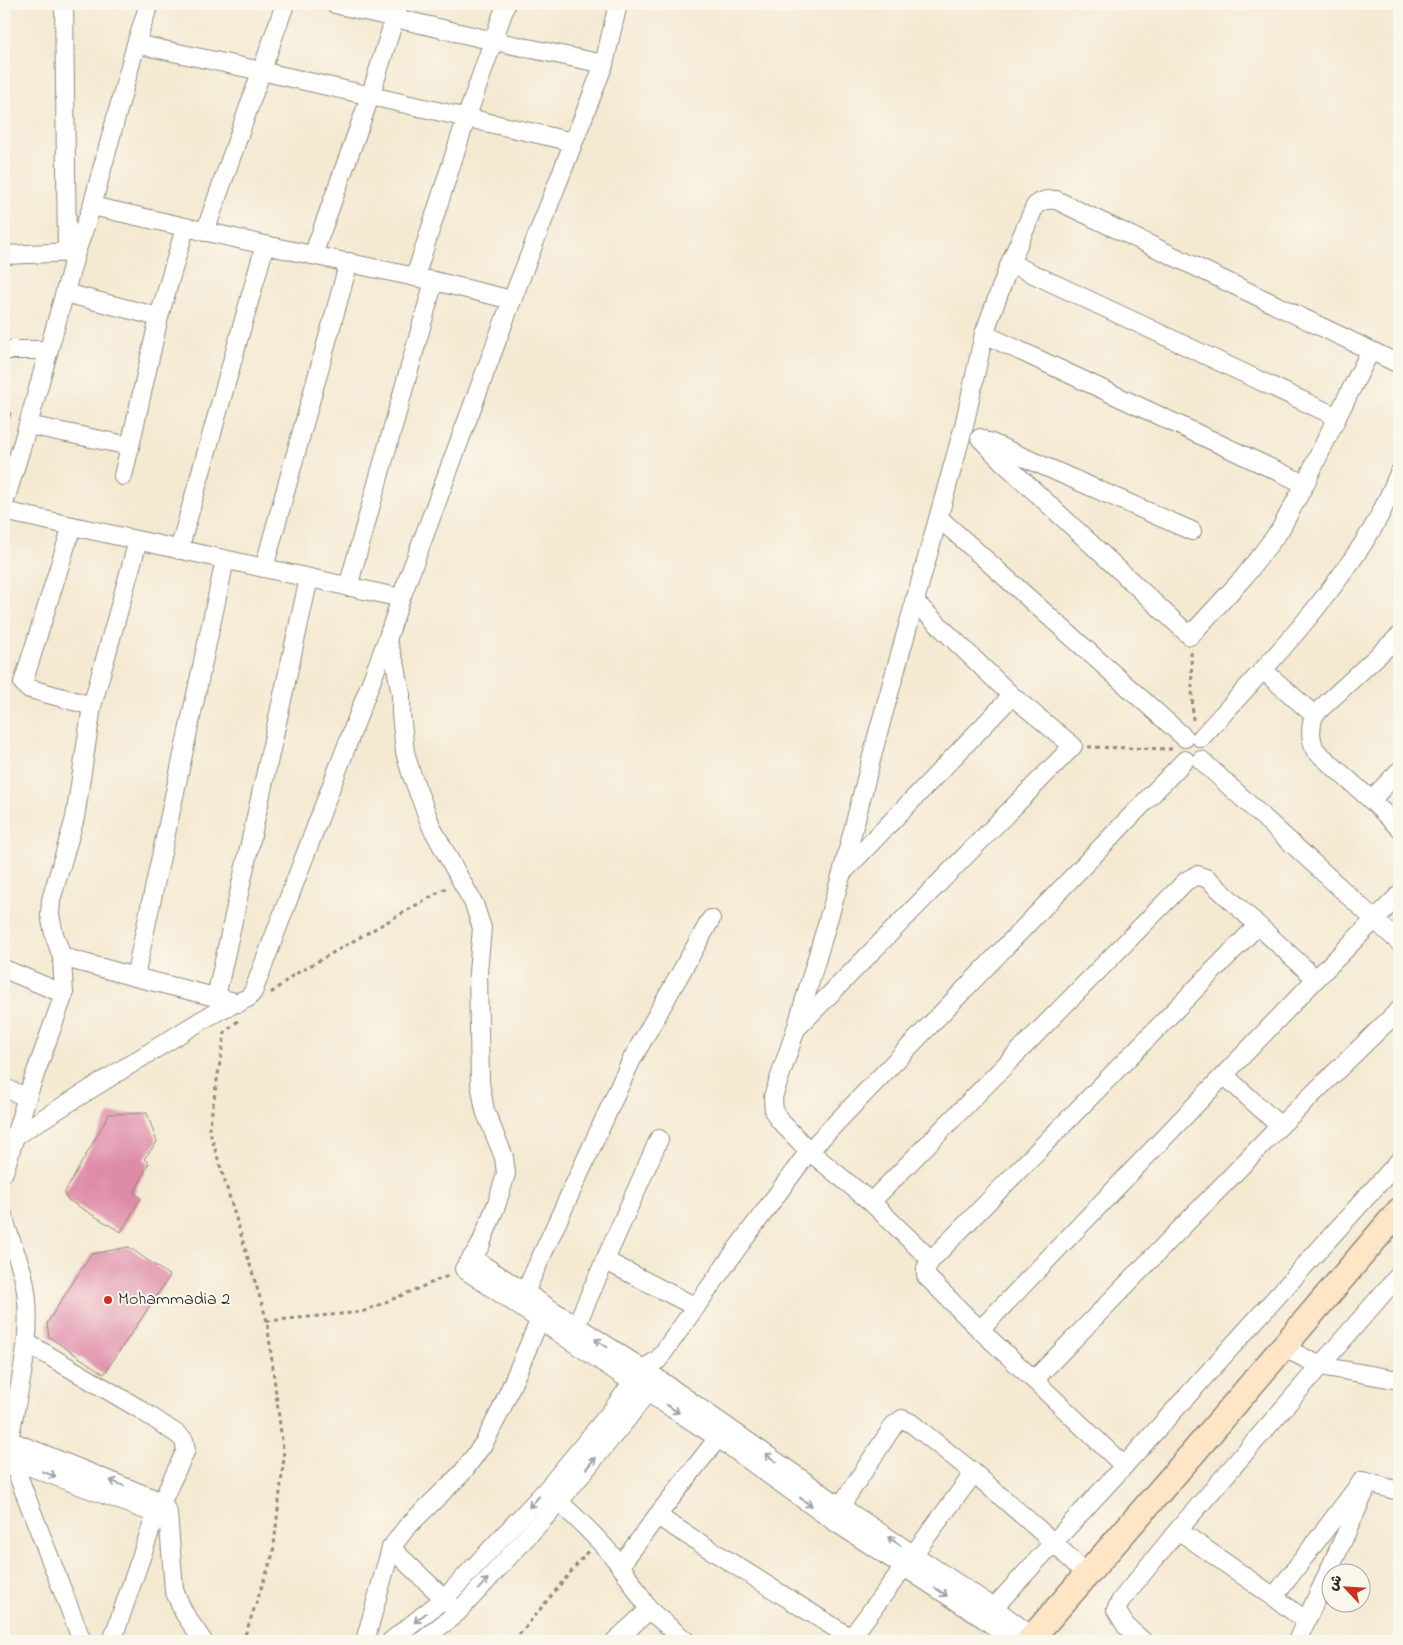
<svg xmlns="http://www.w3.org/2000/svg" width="1403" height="1645" viewBox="0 0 1403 1645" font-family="'Indie Flower','Playpen Sans Arabic',sans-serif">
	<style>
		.building { fill: #de8ba8 }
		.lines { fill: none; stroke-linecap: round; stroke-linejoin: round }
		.street-casing { stroke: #908a7e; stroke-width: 20 }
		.secondary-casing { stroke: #908a7e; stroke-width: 28 }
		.path { stroke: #908a7e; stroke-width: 3; stroke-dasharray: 4 4; stroke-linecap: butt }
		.street { stroke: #fff; stroke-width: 18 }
		.secondary { stroke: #fde5c5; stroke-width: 25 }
		.oneway { stroke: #a0a0a0 }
		.poi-dot { fill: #c8321e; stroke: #fbf7ec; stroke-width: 2 }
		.labels { text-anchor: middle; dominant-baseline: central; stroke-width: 4; stroke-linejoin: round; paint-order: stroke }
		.poi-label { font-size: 18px; fill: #2b2b2b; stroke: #fbf7ec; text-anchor: start }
	</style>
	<rect width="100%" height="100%" fill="#fbf7ec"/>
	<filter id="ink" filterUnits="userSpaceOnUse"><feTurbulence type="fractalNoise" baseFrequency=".02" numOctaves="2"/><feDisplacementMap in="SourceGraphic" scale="10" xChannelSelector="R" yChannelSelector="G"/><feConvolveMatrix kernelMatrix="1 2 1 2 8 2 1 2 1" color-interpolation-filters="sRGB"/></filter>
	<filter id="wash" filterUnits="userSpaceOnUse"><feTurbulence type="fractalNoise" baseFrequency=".0096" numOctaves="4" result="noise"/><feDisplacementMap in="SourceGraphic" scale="20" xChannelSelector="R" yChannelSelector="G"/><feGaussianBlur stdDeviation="1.12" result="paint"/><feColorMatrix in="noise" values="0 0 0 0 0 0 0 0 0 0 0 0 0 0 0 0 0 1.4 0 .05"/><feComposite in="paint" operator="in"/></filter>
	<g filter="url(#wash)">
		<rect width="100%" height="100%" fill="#f4e9d1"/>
		<g id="blocks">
			<g class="building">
				<polygon points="4,413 11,413 4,436"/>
				<polygon points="147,1113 157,1142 144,1159 149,1163 134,1193 141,1198 121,1232 68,1200 64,1194 109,1114"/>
				<polygon points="129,1247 170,1276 104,1374 49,1337 47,1323 91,1254"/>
			</g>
		</g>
	</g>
	<g filter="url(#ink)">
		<use href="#blocks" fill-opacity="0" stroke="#908a7e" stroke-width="1"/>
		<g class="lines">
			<g class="street-casing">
				<g id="street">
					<polyline points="64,4 67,253"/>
					<polyline points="335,4 494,41 604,64"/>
					<polyline points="136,44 261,71 573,142"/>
					<polyline points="92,206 265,245 434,281 512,300"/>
					<polyline points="205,232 285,4"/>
					<polyline points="4,255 76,252"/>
					<polyline points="313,255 370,97 399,4"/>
					<polyline points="1010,263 1337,417"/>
					<polyline points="415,277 466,119 506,4"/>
					<polyline points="65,293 159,317"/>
					<polyline points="984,334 1305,484"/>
					<polyline points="4,350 48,350"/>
					<polyline points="28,425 130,446 159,317 185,228"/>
					<polyline points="980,438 1002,461 1190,636 1244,577 1280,530 1305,484 1337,417 1370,352"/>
					<polyline points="989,442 1192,531"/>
					<polyline points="123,476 130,446"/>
					<polyline points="4,504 28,425 76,252 92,206 136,44 149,4"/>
					<polyline points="4,511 401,598"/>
					<polyline points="939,518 1185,738"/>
					<polyline points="72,526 23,683 27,688 92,706"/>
					<polyline points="179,550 265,245"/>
					<polyline points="225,560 135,977 239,1003"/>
					<polyline points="264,568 349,262"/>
					<polyline points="348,587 434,281"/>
					<polyline points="387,640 396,667 401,694 401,714 405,752 411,773 432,828 474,904 482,928 478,972 480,1083 485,1111 504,1157 506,1174 497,1203 480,1246 464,1269 647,1392 718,1438 832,1520 984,1619 1014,1641"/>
					<path d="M1263,670l51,45c-4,13 -4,22 1,35l56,50 28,28"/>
					<polyline points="1314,715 1399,636"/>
					<path d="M1201,738c60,-66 123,-131 170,-207 11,-18 20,-39 28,-58"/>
					<polyline points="1201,760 1399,942"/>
					<polyline points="1371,800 1399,771"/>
					<polyline points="844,871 1012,696"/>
					<polyline points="62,957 135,977"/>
					<polyline points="4,969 64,994"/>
					<polyline points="216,997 309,578"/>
					<polyline points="799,1026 1073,746 1012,696 914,601"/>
					<polyline points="1224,1075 1316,979"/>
					<polyline points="4,1088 27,1097"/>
					<polyline points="1280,1126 1399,1010"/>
					<polyline points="15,1136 202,1020 222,1009 248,998 253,992 387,640 401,598 512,300 604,64 618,4"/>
					<polyline points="4,1172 27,1097 64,994 62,957 54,934 50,915 51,900 75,818 92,706 138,541"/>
					<polyline points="871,1202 809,1151 1185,760"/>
					<path d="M4,1217c4,20 14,39 19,58 13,55 -4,111 -14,165l-5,14"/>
					<polyline points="472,1258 657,1378 840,1506 993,1607 1033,1637"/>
					<polyline points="931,1260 1257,926"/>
					<polyline points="606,1261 696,1307"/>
					<polyline points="520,1303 631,1061 711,919"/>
					<polyline points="980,1330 1224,1075 1280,1126 1034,1380 1124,1466"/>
					<polyline points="571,1337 659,1139"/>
					<polyline points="27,1343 138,1408 177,1434 184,1440 186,1450 156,1514 112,1641"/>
					<polyline points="1320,1366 1399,1275"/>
					<polyline points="1320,1366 1399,1380"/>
					<polyline points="1034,1380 980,1330 926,1276 926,1268 931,1260 871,1202 1186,881 1197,875 1208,879 1316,979 1399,895"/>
					<polyline points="4,1440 9,1440 162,1502 168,1513 174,1590 184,1613 203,1641"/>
					<polyline points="7,1458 156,1514 168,1513"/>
					<polyline points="12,1460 82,1641"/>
					<polyline points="974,1473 1053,1542 1088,1576"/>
					<path d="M559,1502c21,19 42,39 60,62 11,14 20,31 30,46"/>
					<polyline points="657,1516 851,1638 848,1641"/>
					<polyline points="834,1516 894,1425 902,1419 911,1423 974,1473 851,1638 855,1641"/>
					<polyline points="1178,1530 1274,1597"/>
					<polyline points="391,1548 452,1606"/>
					<polyline points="620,1566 657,1516 725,1429"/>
					<polyline points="986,1616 1124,1466 1399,1161"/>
					<polyline points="1306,1621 1368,1485"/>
					<polyline points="365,1641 391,1548 406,1528 462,1473 484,1443 501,1410 540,1319"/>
					<path d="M391,1641l54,-43 102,-109 66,-80 29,-40 16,-9 78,-110 73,-99 -29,-30 -6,-9 -1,-15 23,-68 46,-156 36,-140 86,-307 20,-92 26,-71 25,-57c7,-6 12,-7 21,-6l343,164"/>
					<polyline points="422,1641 458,1612 559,1502 627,1419 654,1383"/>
					<polyline points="615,1641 649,1610 686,1641"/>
					<polyline points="1143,1641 1126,1626 1116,1610 1121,1600 1178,1530 1320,1366 1283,1347"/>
					<polyline points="1297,1641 1306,1621 1274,1597 1362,1481 1399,1491"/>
				</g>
			</g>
			<g class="secondary-casing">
				<polyline id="secondary" points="1029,1641 1193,1453 1399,1211"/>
			</g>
			<g class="path">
				<polyline points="1191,652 1193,723"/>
				<polyline points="1088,747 1172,749"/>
				<polyline points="271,993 292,976 448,887"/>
				<polyline points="238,1021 225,1032 209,1129 267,1321 284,1457 273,1554 243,1641"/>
				<polyline points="267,1321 362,1312 450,1275"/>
				<polyline points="514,1641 588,1551"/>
			</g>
			<use href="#street" class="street"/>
			<use href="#secondary" class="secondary"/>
		</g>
		<defs><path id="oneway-shaft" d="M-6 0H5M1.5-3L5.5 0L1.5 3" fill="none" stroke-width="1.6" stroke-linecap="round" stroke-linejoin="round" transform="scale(1.25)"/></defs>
		<g class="oneway">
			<use href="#oneway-shaft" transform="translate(601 1343) rotate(-147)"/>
			<use href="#oneway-shaft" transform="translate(673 1409) rotate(33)"/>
			<use href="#oneway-shaft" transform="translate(771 1458) rotate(-145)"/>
			<use href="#oneway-shaft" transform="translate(591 1463) rotate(-50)"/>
			<use href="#oneway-shaft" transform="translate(49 1474) rotate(21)"/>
			<use href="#oneway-shaft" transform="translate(117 1483) rotate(-158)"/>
			<use href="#oneway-shaft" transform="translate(534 1502) rotate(133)"/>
			<use href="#oneway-shaft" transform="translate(806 1502) rotate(36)"/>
			<use href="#oneway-shaft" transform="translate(894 1541) rotate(-147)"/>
			<use href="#oneway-shaft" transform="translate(483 1584) rotate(-48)"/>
			<use href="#oneway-shaft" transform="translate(941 1592) rotate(33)"/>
			<use href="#oneway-shaft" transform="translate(420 1618) rotate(141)"/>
		</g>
	</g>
	<circle class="poi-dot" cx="108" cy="1300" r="5"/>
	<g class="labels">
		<g class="poi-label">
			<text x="118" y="1300">Mohammadia 2</text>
		</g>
	</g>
	<rect width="1403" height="1645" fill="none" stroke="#fbf7ec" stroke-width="20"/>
	<g transform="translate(1346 1588) rotate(295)"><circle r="24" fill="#fbf7ec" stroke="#a8a59f"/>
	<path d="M0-4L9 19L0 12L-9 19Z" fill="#c8321e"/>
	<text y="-8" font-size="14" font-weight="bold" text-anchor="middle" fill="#2b2b2b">ش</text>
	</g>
</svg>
